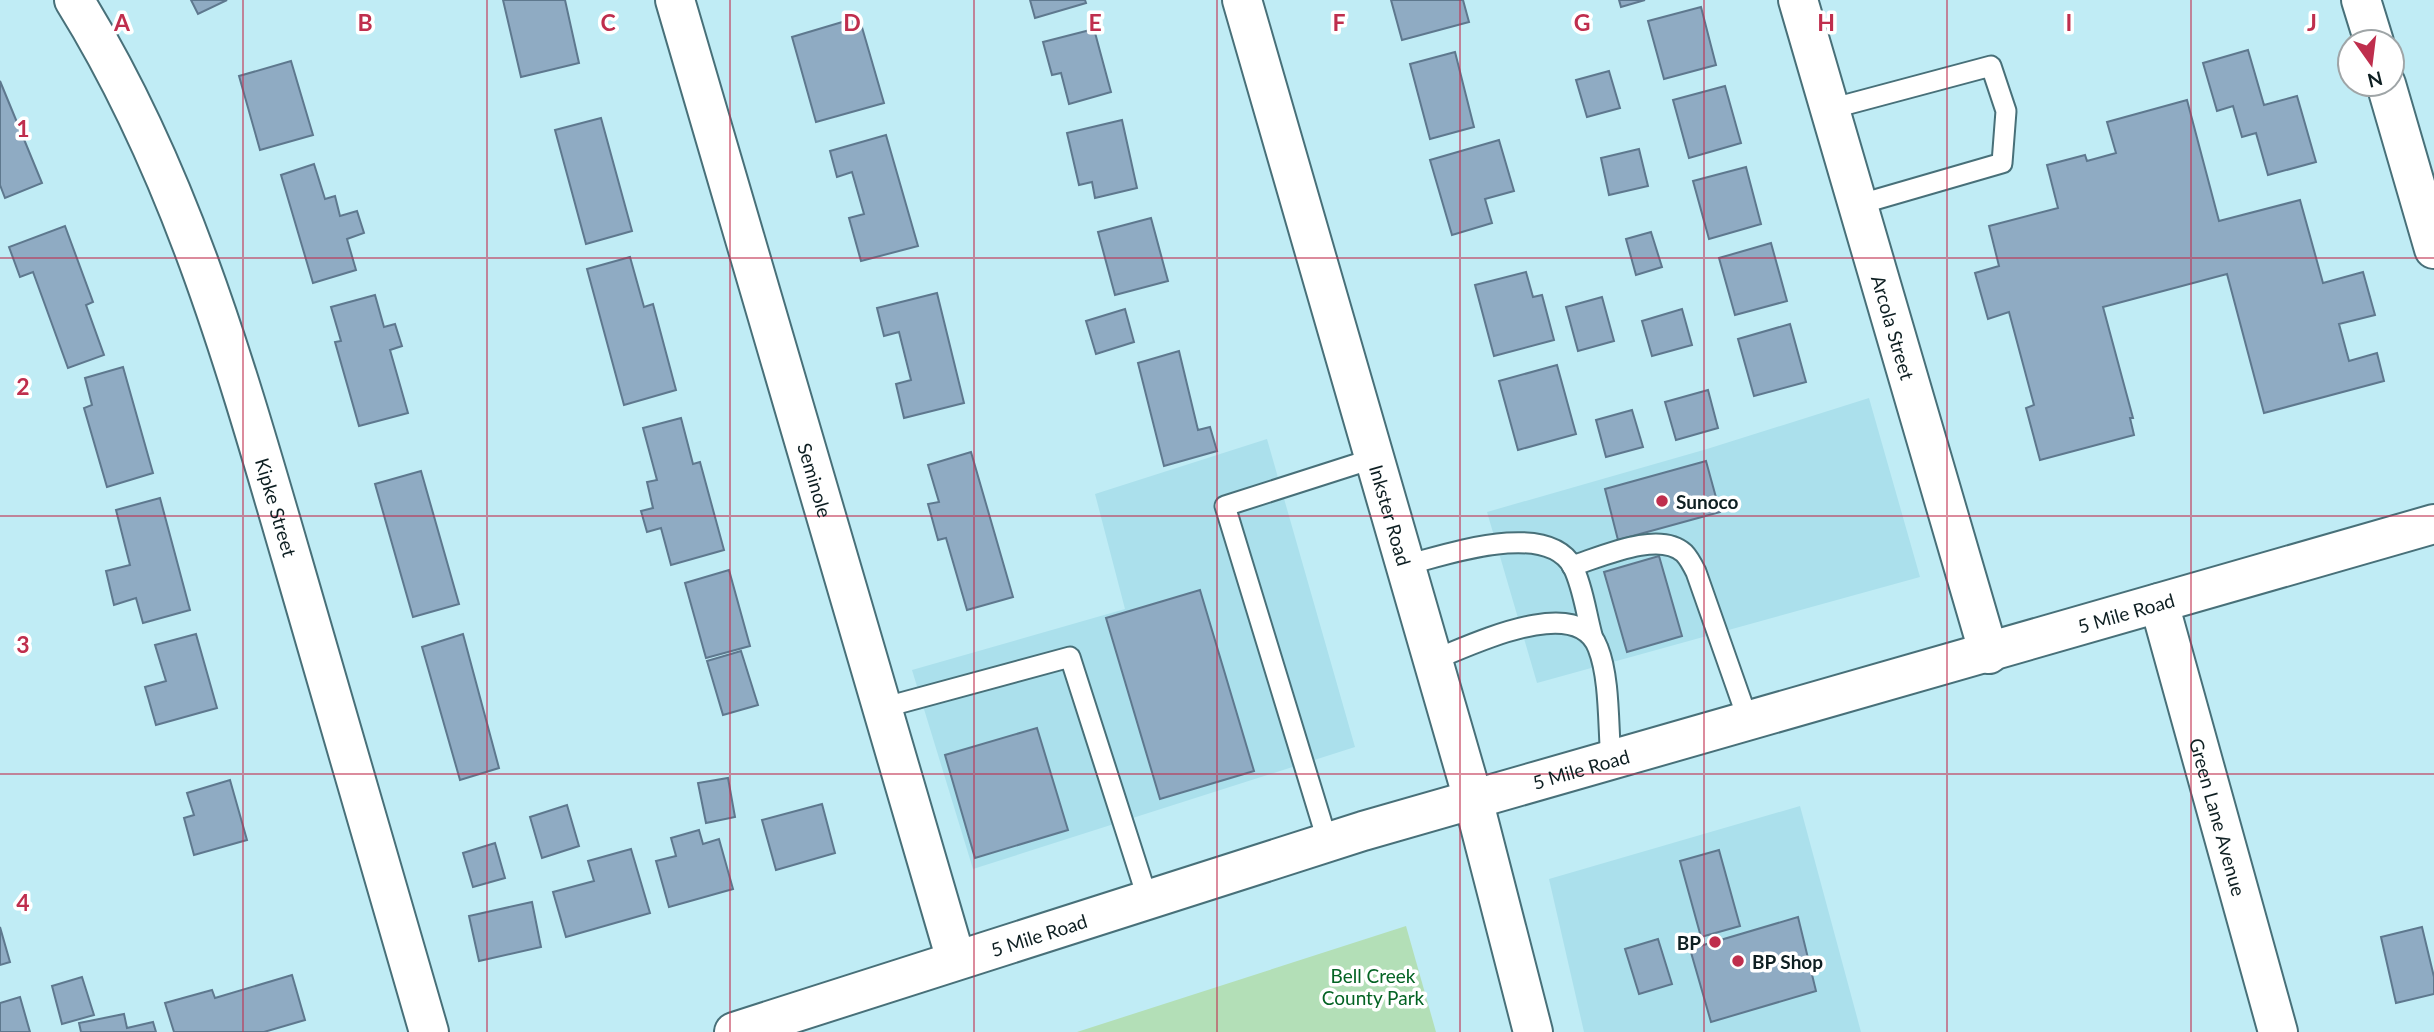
<svg xmlns="http://www.w3.org/2000/svg" width="2434" height="1032" viewBox="0 0 2434 1032" font-family="Lato,sans-serif">
	<style>
		.built { fill: #abe0ec }
		.green { fill: #b3dfb7 }
		.building { fill: #8fabc3; stroke: #5e788e; stroke-width: 2 }
		.lines { fill: none; stroke-linecap: round; stroke-linejoin: round }
		.service-casing { stroke: #487079; stroke-width: 23 }
		.minor-casing { stroke: #487079; stroke-width: 42 }
		.secondary-casing { stroke: #487079; stroke-width: 42 }
		.service { stroke: #fff; stroke-width: 19 }
		.minor { stroke: #fff; stroke-width: 38 }
		.secondary { stroke: #fff; stroke-width: 38 }
		.grid { fill: none; stroke: #bf2e4d; stroke-width: 2; stroke-opacity: 0.55 }
		.poi-dot { fill: #bf2e4d; stroke: #fff; stroke-width: 2.5 }
		.labels { text-anchor: middle; dominant-baseline: central; stroke-width: 7; stroke-linejoin: round; paint-order: stroke }
		.street-label { font-size: 19px; fill: #0e1f22; stroke: #fff }
		.poi-label { font-size: 19px; font-weight: bold; fill: #0e1f22; stroke: #fff; text-anchor: start }
		.park-label { font-size: 19px; fill: #046324; stroke: #fff }
		.grid-label { font-size: 23px; text-anchor: middle; font-weight: bold; fill: #bf2e4d; stroke: #fff; stroke-width: 7; stroke-linejoin: round; paint-order: stroke }
	</style>
	<rect width="100%" height="100%" fill="#c0ecf5"/>
	<g class="built">
		<polygon points="1869,398 1920,577 1537,683 1487,512 1707,449"/>
		<polygon points="1267,439 1355,747 973,869 912,670 1125,609 1095,494"/>
		<polygon points="1800,806 1861,1032 1584,1032 1549,879"/>
	</g>
	<polygon class="green" points="1406,926 1436,1032 1077,1032"/>
	<g class="building">
		<polygon points="191,0 227,0 198,14"/>
		<polygon points="503,0 565,0 579,63 521,77"/>
		<polygon points="1030,0 1085,0 1086,3 1035,18"/>
		<polygon points="1391,0 1463,0 1469,22 1402,40"/>
		<polygon points="1619,0 1645,0 1621,7"/>
		<polygon points="1701,7 1716,65 1664,79 1648,21"/>
		<polygon points="859,17 884,103 816,122 792,37"/>
		<polygon points="1094,29 1111,92 1069,104 1061,73 1052,75 1043,42"/>
		<polygon points="2248,50 2264,105 2297,96 2316,162 2268,175 2256,133 2242,137 2233,106 2217,111 2203,63"/>
		<polygon points="1455,52 1474,127 1430,139 1410,64"/>
		<polygon points="291,61 313,135 260,150 239,76"/>
		<polygon points="1609,71 1620,108 1587,117 1576,80"/>
		<polygon points="0,81 42,183 5,198 0,185"/>
		<polygon points="1725,86 1741,143 1689,158 1673,100"/>
		<polygon points="2187,100 2219,221 2300,200 2323,283 2363,272 2375,315 2339,324 2349,361 2377,353 2384,381 2264,413 2227,274 2103,307 2133,418 2130,418 2134,435 2040,460 2026,408 2034,405 2009,312 1988,319 1975,273 1999,266 1989,226 2058,208 2047,165 2085,155 2087,161 2116,153 2107,122"/>
		<polygon points="601,118 632,231 586,244 555,130"/>
		<polygon points="1122,120 1137,188 1095,198 1092,182 1079,185 1067,133"/>
		<polygon points="886,135 918,246 861,261 849,218 864,214 852,172 837,177 830,151"/>
		<polygon points="1499,140 1514,191 1485,199 1492,223 1452,235 1430,160"/>
		<polygon points="1639,149 1648,186 1609,195 1601,158"/>
		<polygon points="314,164 325,199 335,196 340,216 357,211 364,233 347,239 356,270 313,283 281,175"/>
		<polygon points="1746,167 1761,224 1709,239 1693,181"/>
		<polygon points="1151,218 1168,281 1115,295 1098,232"/>
		<polygon points="65,226 93,302 86,305 104,355 68,368 33,272 20,277 9,247"/>
		<polygon points="1651,232 1662,267 1636,275 1626,239"/>
		<polygon points="1771,243 1787,301 1735,315 1719,258"/>
		<polygon points="630,257 644,307 653,304 676,390 624,405 587,269"/>
		<polygon points="1526,272 1533,297 1542,295 1554,340 1494,356 1475,285"/>
		<polygon points="937,293 964,403 904,418 896,384 911,380 899,332 884,336 877,308"/>
		<polygon points="375,295 384,327 395,324 402,346 390,350 408,413 359,426 335,342 341,341 331,307"/>
		<polygon points="1602,297 1614,341 1578,351 1566,307"/>
		<polygon points="1125,309 1134,342 1096,354 1086,321"/>
		<polygon points="1682,309 1692,345 1652,356 1642,321"/>
		<polygon points="1790,324 1806,382 1754,396 1738,339"/>
		<polygon points="1179,351 1198,430 1210,427 1217,451 1164,466 1138,363"/>
		<polygon points="1557,365 1576,434 1518,450 1499,381"/>
		<polygon points="123,367 153,473 107,487 84,408 92,405 85,378"/>
		<polygon points="1708,390 1718,428 1676,440 1665,402"/>
		<polygon points="1632,410 1643,447 1606,457 1596,420"/>
		<polygon points="681,418 693,464 700,462 724,550 671,565 661,528 647,532 641,511 653,508 647,482 657,480 643,428"/>
		<polygon points="971,452 1013,597 967,610 946,538 938,540 928,504 939,502 928,465"/>
		<polygon points="1706,461 1720,512 1618,540 1605,489"/>
		<polygon points="421,471 459,604 413,617 375,484"/>
		<polygon points="160,498 190,610 143,623 136,598 114,605 106,571 130,565 116,510"/>
		<polygon points="1659,556 1682,636 1627,652 1604,572"/>
		<polygon points="729,570 750,646 706,658 685,583"/>
		<polygon points="1200,590 1254,771 1160,799 1106,618"/>
		<polygon points="196,634 217,708 156,725 145,687 166,681 155,645"/>
		<polygon points="463,634 499,768 460,780 422,647"/>
		<polygon points="741,651 758,705 723,715 707,661"/>
		<polygon points="1037,728 1068,830 975,858 945,755"/>
		<polygon points="728,778 735,817 706,823 698,783"/>
		<polygon points="230,780 247,840 194,855 184,818 194,815 187,793"/>
		<polygon points="822,804 835,853 776,870 762,820"/>
		<polygon points="567,805 579,846 542,858 530,817"/>
		<polygon points="699,830 703,844 719,839 733,889 669,907 656,861 676,856 671,838"/>
		<polygon points="495,843 505,878 473,887 463,853"/>
		<polygon points="631,849 650,913 566,937 553,892 594,881 588,861"/>
		<polygon points="1719,850 1740,926 1701,937 1680,861"/>
		<polygon points="532,902 541,947 479,961 469,916"/>
		<polygon points="1798,917 1816,991 1711,1022 1690,949"/>
		<polygon points="0,927 10,962 0,965"/>
		<polygon points="2422,927 2434,977 2434,994 2396,1003 2381,937"/>
		<polygon points="1658,939 1672,984 1639,994 1625,949"/>
		<polygon points="292,975 305,1020 264,1032 174,1032 165,1003 212,990 215,998"/>
		<polygon points="82,977 94,1015 62,1024 52,986"/>
		<polygon points="20,997 30,1032 0,1032 0,1003"/>
		<polygon points="124,1014 127,1028 153,1022 156,1032 81,1032 79,1023"/>
	</g>
	<g class="lines">
		<g class="service-casing">
			<g id="service">
				<polyline points="1830,109 1991,66 2006,111 2002,163 1857,205"/>
				<path d="M1406,565c40,-10 141,-46 167,2 10,20 13,46 19,68"/>
				<path d="M1572,566c29,-9 87,-36 112,-13 5,5 9,13 12,19l52,148"/>
				<path d="M1433,660c37,-14 145,-68 165,-12 12,30 10,79 13,112"/>
				<polyline points="882,708 1070,657 1148,900"/>
				<polyline points="1328,843 1225,506 1375,458"/>
			</g>
		</g>
		<g class="minor-casing">
			<g id="minor">
				<path id="s1" d="M74,0c107,172 161,364 217,556 46,159 92,317 138,476"/>
				<path id="s2" d="M675,0l281,960"/>
				<path id="s3" d="M1798,0l191,654"/>
				<polyline points="2361,0 2374,42"/>
				<polyline points="2386,84 2434,249"/>
				<path id="s4" d="M2159,603l119,429"/>
			</g>
		</g>
		<g class="secondary-casing">
			<g id="secondary">
				<path id="s5" d="M1242,0l231,799 60,233"/>
				<path id="s6" d="M734,1032l629,-201 1071,-307"/>
			</g>
		</g>
		<use href="#service" class="service"/>
		<use href="#minor" class="minor"/>
		<use href="#secondary" class="secondary"/>
	</g>
	<path class="grid" d="M243,0v1032M487,0v1032M730,0v1032M974,0v1032M1217,0v1032M1460,0v1032M1704,0v1032M1947,0v1032M2191,0v1032M0,258h2434M0,516h2434M0,774h2434"/>
	<g class="poi-dot">
		<circle cx="1662" cy="501" r="7"/>
		<circle cx="1715" cy="942" r="7"/>
		<circle cx="1738" cy="961" r="7"/>
	</g>
	<g class="labels">
		<g class="street-label">
			<text stroke="none"><textPath href="#s3" startOffset="341">Arcola Street</textPath></text>
			<text stroke="none"><textPath href="#s2" startOffset="500">Seminole</textPath></text>
			<text stroke="none"><textPath href="#s1" startOffset="548">Kipke Street</textPath></text>
			<text stroke="none"><textPath href="#s5" startOffset="536">Inkster Road</textPath></text>
			<text stroke="none"><textPath href="#s6" startOffset="1454">5 Mile Road</textPath></text>
			<text stroke="none"><textPath href="#s6" startOffset="887">5 Mile Road</textPath></text>
			<text stroke="none"><textPath href="#s4" startOffset="222">Green Lane Avenue</textPath></text>
			<text stroke="none"><textPath href="#s6" startOffset="320">5 Mile Road</textPath></text>
		</g>
		<g class="poi-label">
			<text x="1676" y="501">Sunoco</text>
			<text x="1701" y="942" text-anchor="end">BP</text>
			<text x="1752" y="961">BP Shop</text>
		</g>
		<g class="park-label">
			<text x="1373" y="975">Bell Creek<tspan x="1373" dy="22">County Park</tspan></text>
		</g>
	</g>
	<g class="grid-label">
		<text x="122" y="31">A</text>
		<text x="365" y="31">B</text>
		<text x="608" y="31">C</text>
		<text x="852" y="31">D</text>
		<text x="1095" y="31">E</text>
		<text x="1339" y="31">F</text>
		<text x="1582" y="31">G</text>
		<text x="1826" y="31">H</text>
		<text x="2069" y="31">I</text>
		<text x="2312" y="31">J</text>
		<text x="23" y="137">1</text>
		<text x="23" y="395">2</text>
		<text x="23" y="653">3</text>
		<text x="23" y="911">4</text>
	</g>
	<g transform="translate(2371 63) rotate(166)"><circle r="33" fill="#ffffff" stroke="#9fa5a7" stroke-width="2"/>
	<path d="M0-5L12 26L0 18L-12 26Z" fill="#bf2e4d"/>
	<text y="-10" font-size="19" font-weight="bold" text-anchor="middle" fill="#0e1f22">N</text>
	</g>
</svg>
